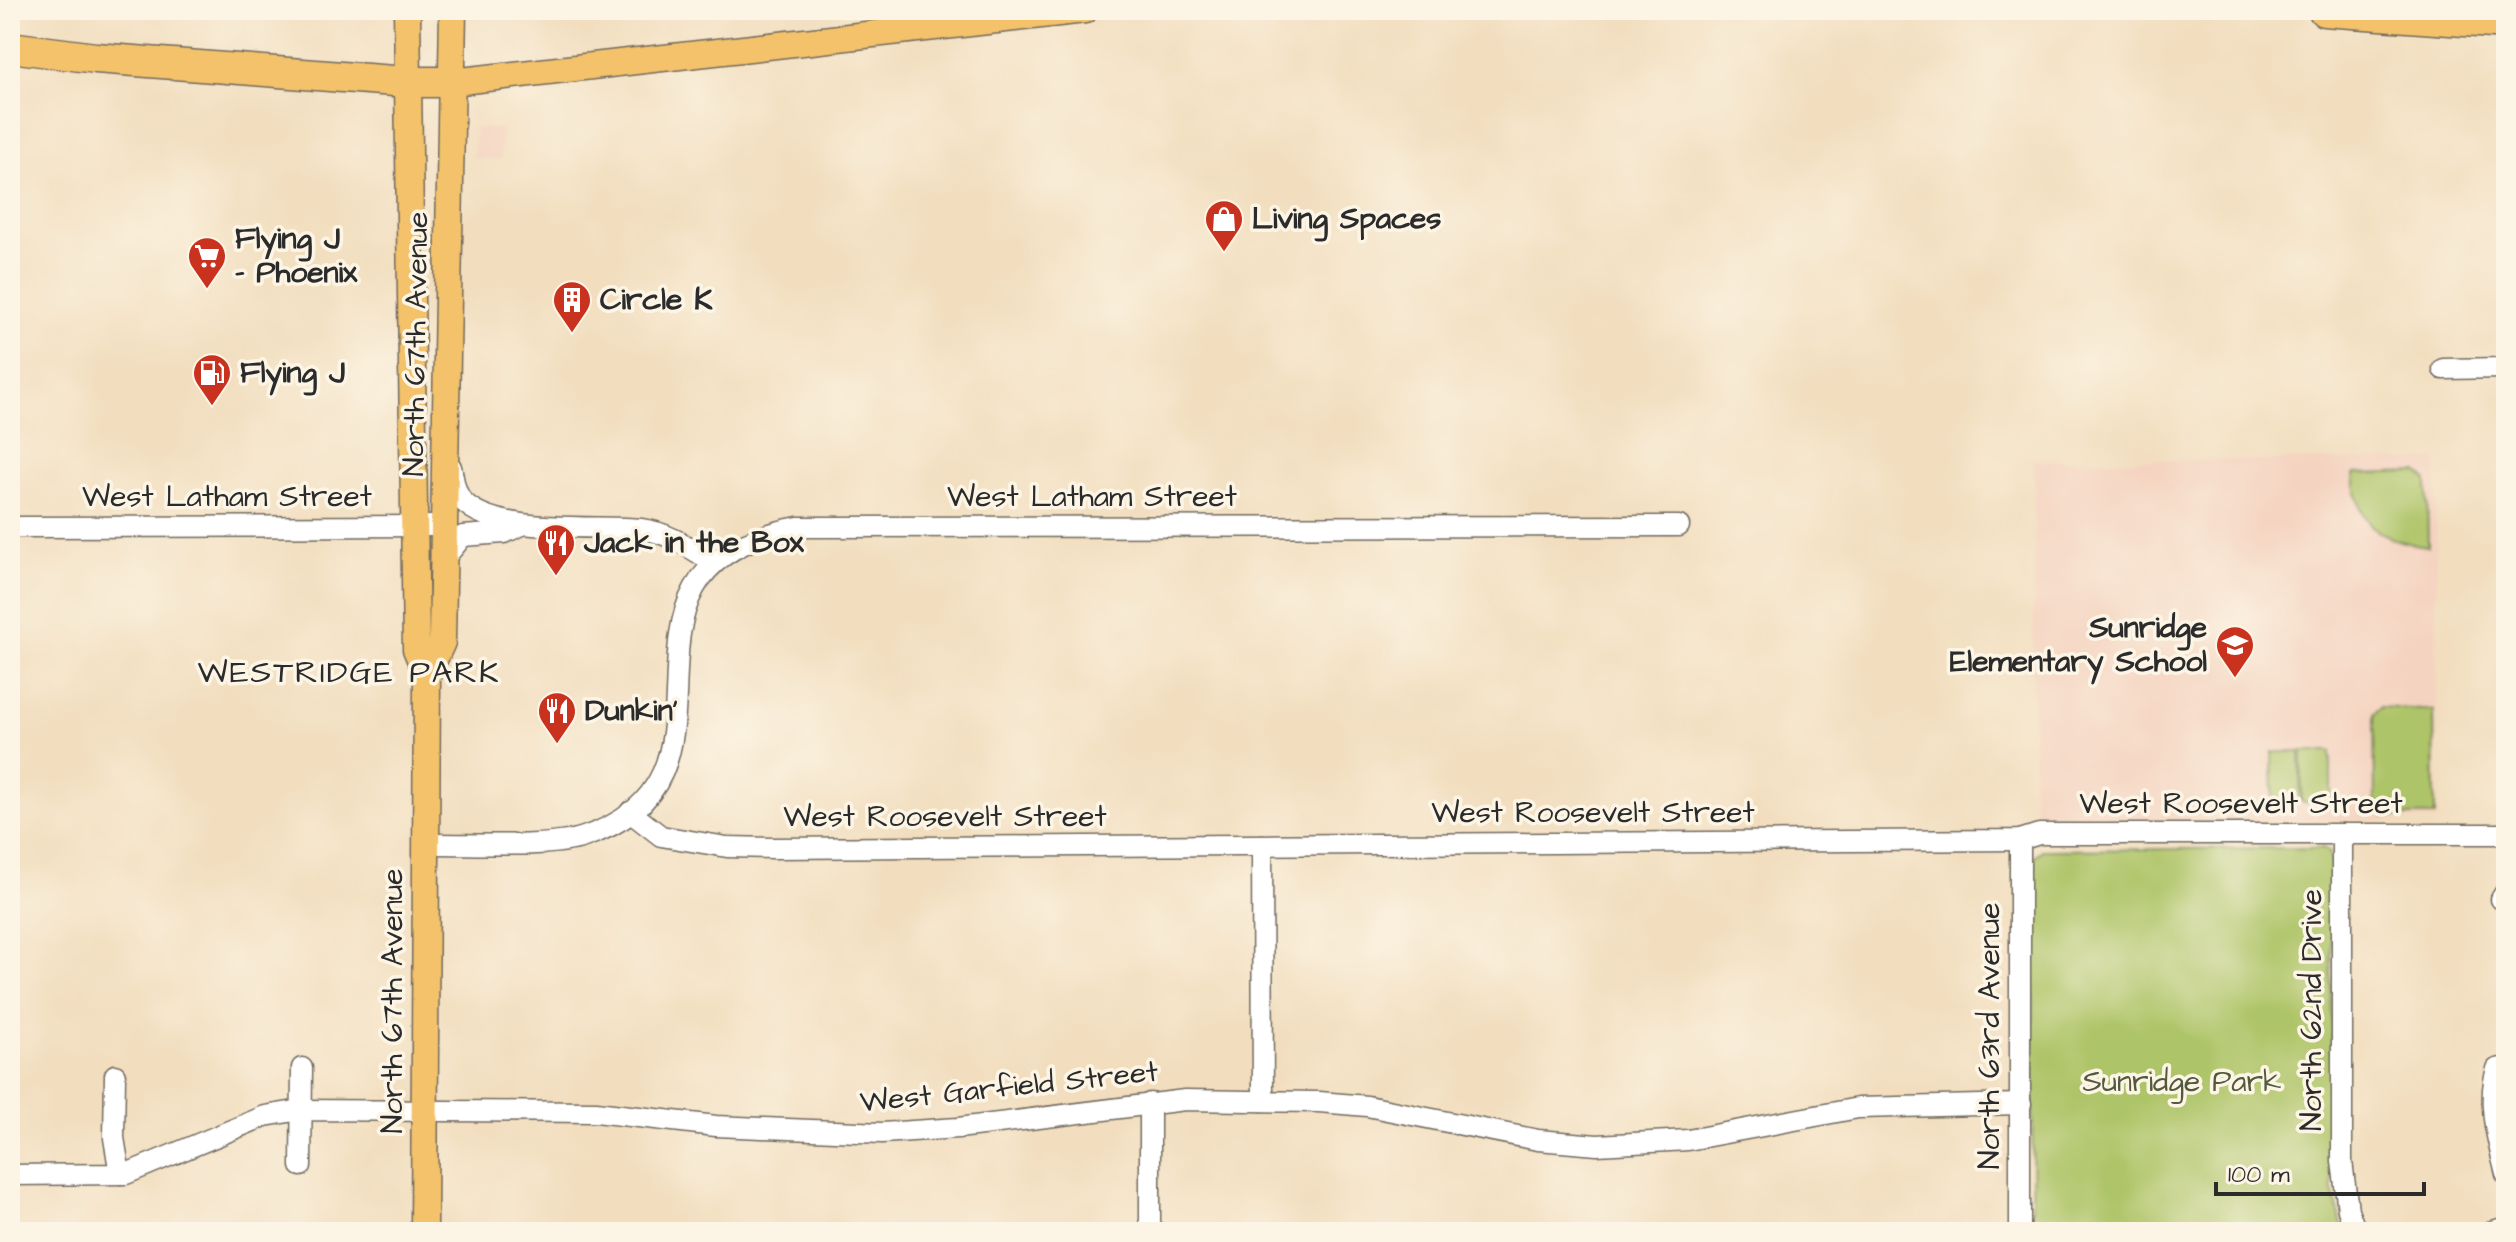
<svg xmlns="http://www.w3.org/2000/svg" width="2516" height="1242" viewBox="0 0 2516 1242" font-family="'Architects Daughter',sans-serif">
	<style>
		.built { fill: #f4d3c0 }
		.green { fill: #aec468; stroke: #6c784a; stroke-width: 2 }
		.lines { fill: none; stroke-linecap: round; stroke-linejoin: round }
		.minor-casing { stroke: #716a5f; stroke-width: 23 }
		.major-casing { stroke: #716a5f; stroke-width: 29 }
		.highway-casing { stroke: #716a5f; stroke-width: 33 }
		.minor { stroke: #fff; stroke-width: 20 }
		.major { stroke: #f4c26a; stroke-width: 26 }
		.highway { stroke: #f4c26a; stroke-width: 30 }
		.labels { text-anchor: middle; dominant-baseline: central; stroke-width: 7; stroke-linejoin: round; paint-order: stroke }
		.poi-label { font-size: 30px; font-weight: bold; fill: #2b2b2b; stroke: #fcf5e5; text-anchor: start }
		.street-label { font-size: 30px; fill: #2b2b2b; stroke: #fcf5e5 }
		.park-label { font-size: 30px; fill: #52593d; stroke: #fcf5e5 }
		.neighbourhood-label { font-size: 32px; letter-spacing: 2px; fill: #2b2b2b; stroke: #fcf5e5 }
	</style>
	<rect width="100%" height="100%" fill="#fcf5e5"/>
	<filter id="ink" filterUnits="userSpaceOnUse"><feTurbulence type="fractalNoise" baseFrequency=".0125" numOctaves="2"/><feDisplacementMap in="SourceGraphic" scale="16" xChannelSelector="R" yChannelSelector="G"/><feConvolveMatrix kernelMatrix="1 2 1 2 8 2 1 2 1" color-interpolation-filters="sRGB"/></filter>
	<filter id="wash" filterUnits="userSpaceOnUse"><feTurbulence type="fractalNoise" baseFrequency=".006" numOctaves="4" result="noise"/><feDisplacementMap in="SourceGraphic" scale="32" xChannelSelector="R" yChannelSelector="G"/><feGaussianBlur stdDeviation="1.8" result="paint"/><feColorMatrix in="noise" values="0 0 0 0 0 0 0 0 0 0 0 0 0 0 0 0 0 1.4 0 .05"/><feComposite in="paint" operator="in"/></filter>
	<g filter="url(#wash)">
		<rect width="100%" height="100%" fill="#f2debf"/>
		<g class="built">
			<polygon points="475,128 501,129 501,159 473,158"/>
			<polygon points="2034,460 2436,460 2437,820 2054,824 2042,821 2033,805"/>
		</g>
		<g class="green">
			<path d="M2418,472l9,9 1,65c-50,-5 -71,-21 -74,-72z"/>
			<polygon points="2381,707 2434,711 2435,816 2385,816 2385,805 2375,803 2374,714"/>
			<rect x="2302" y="751" width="29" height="51"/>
			<polygon points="2272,752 2300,752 2300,801 2273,801"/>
			<polygon points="2322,848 2329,851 2331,859 2332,1186 2344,1232 2032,1232 2034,857 2042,850"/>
		</g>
	</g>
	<g filter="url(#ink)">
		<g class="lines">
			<g class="minor-casing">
				<g id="minor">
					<polyline points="2443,369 2506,368"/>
					<path d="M451,467c2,9 3,21 8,29 26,41 139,28 182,33 27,3 49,19 72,33"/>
					<polyline points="10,527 444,526"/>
					<polyline points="444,559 463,536 504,533 522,525"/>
					<polyline points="630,812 661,836 727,847 773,848 2020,840 2039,834 2506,834"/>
					<polyline points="2342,834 2342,1161 2348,1210 2356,1232"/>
					<polyline points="2020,840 2020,1232"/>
					<path d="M427,844c40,-1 123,5 157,-7 185,-61 -9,-268 214,-310l881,-1"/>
					<polyline points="1262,845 1263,1101"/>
					<polyline points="2501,899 2506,891"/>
					<path d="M2506,1067l-9,2c-11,33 1,72 9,105"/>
					<polyline points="115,1075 114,1138 120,1174"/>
					<polyline points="1150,1103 1150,1232"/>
					<polyline points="301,1166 302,1068"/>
					<polyline points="10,1175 126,1174 265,1116 301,1110 596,1112 716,1126 882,1133 958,1128 1185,1100 1319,1102 1367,1106 1538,1140 1597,1145 1688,1140 1858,1108 2021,1104"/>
					<polyline points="2490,1232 2506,1227"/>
				</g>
			</g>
			<g class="major-casing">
				<g id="major">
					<polyline points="407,10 416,649 427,675 424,1232"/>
					<polyline points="452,82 1085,10"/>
					<polyline points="427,675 442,642 453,10"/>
				</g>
			</g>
			<g class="highway-casing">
				<g id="highway">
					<polyline points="2324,11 2506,24"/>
					<polyline points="10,47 96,58 407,82 452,82"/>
				</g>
			</g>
			<use href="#minor" class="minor"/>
			<use href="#major" class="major"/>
			<use href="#highway" class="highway"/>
		</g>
	</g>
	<defs>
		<g id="shop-pin" transform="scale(2)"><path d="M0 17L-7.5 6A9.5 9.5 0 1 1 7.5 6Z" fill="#c8321e" stroke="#fcf5e5"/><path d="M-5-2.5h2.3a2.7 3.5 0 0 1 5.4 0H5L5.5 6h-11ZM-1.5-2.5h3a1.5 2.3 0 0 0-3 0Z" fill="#fff"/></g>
		<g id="supermarket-pin" transform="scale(2)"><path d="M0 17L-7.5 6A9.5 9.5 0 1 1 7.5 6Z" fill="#c8321e" stroke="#fcf5e5"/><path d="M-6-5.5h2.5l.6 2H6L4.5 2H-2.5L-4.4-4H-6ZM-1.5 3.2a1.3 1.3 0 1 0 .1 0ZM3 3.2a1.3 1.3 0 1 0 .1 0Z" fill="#fff"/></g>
		<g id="building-pin" transform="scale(2)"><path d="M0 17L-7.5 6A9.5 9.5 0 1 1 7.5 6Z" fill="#c8321e" stroke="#fcf5e5"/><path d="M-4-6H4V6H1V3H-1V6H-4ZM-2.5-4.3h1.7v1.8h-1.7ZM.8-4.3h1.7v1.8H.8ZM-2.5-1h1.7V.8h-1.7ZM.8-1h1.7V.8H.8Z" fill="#fff"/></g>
		<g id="fuel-pin" transform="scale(2)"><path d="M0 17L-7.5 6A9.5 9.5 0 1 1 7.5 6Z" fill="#c8321e" stroke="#fcf5e5"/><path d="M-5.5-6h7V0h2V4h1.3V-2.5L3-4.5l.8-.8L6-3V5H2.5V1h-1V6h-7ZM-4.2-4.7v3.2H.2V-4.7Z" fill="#fff"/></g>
		<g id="restaurant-pin" transform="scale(2)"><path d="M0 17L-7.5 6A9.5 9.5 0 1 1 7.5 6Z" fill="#c8321e" stroke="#fcf5e5"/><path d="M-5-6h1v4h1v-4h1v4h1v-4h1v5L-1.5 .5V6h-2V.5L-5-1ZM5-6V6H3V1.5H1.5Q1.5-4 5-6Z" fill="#fff"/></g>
		<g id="school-pin" transform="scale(2)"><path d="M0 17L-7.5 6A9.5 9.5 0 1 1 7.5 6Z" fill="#c8321e" stroke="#fcf5e5"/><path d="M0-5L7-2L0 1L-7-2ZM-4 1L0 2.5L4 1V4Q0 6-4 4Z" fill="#fff"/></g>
	</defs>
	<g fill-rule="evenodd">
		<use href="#shop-pin" x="1224" y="219"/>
		<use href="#supermarket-pin" x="207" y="256"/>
		<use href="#building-pin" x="572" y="300"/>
		<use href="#fuel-pin" x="212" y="373"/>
		<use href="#restaurant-pin" x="556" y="543"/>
		<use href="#school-pin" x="2235" y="645"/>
		<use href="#restaurant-pin" x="557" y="711"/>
	</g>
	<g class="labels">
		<g class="poi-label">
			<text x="1252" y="219">Living Spaces</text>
			<text x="235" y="239">Flying J<tspan x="235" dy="34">- Phoenix</tspan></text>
			<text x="600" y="300">Circle K</text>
			<text x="240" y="373">Flying J</text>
			<text x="584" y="543">Jack in the Box</text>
			<text x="2207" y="628" text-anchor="end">Sunridge<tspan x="2207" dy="34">Elementary School</tspan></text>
			<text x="585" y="711">Dunkin'</text>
		</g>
		<g class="street-label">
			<text transform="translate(416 344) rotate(-89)">North 67th Avenue</text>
			<text x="227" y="497">West Latham Street</text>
			<text x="1092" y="497">West Latham Street</text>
			<text x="2241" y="804">West Roosevelt Street</text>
			<text x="1593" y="813">West Roosevelt Street</text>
			<text x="945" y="817">West Roosevelt Street</text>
			<text transform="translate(393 1001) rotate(-90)">North 67th Avenue</text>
			<text transform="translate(2312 1010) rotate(-90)">North 62nd Drive</text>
			<text transform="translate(1990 1036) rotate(-90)">North 63rd Avenue</text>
			<text transform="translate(1009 1087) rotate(-6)">West Garfield Street</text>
		</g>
		<g class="park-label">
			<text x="2182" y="1082">Sunridge Park</text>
		</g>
		<g class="neighbourhood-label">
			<text x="349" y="672">WESTRIDGE PARK</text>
		</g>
	</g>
	<rect width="2516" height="1242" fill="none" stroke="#fcf5e5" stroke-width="40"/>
	<path d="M2216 1182v12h208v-12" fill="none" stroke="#2b2b2b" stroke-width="4"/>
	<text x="2228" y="1182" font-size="24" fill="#2b2b2b" stroke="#fcf5e5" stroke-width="6" paint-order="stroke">100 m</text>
</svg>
